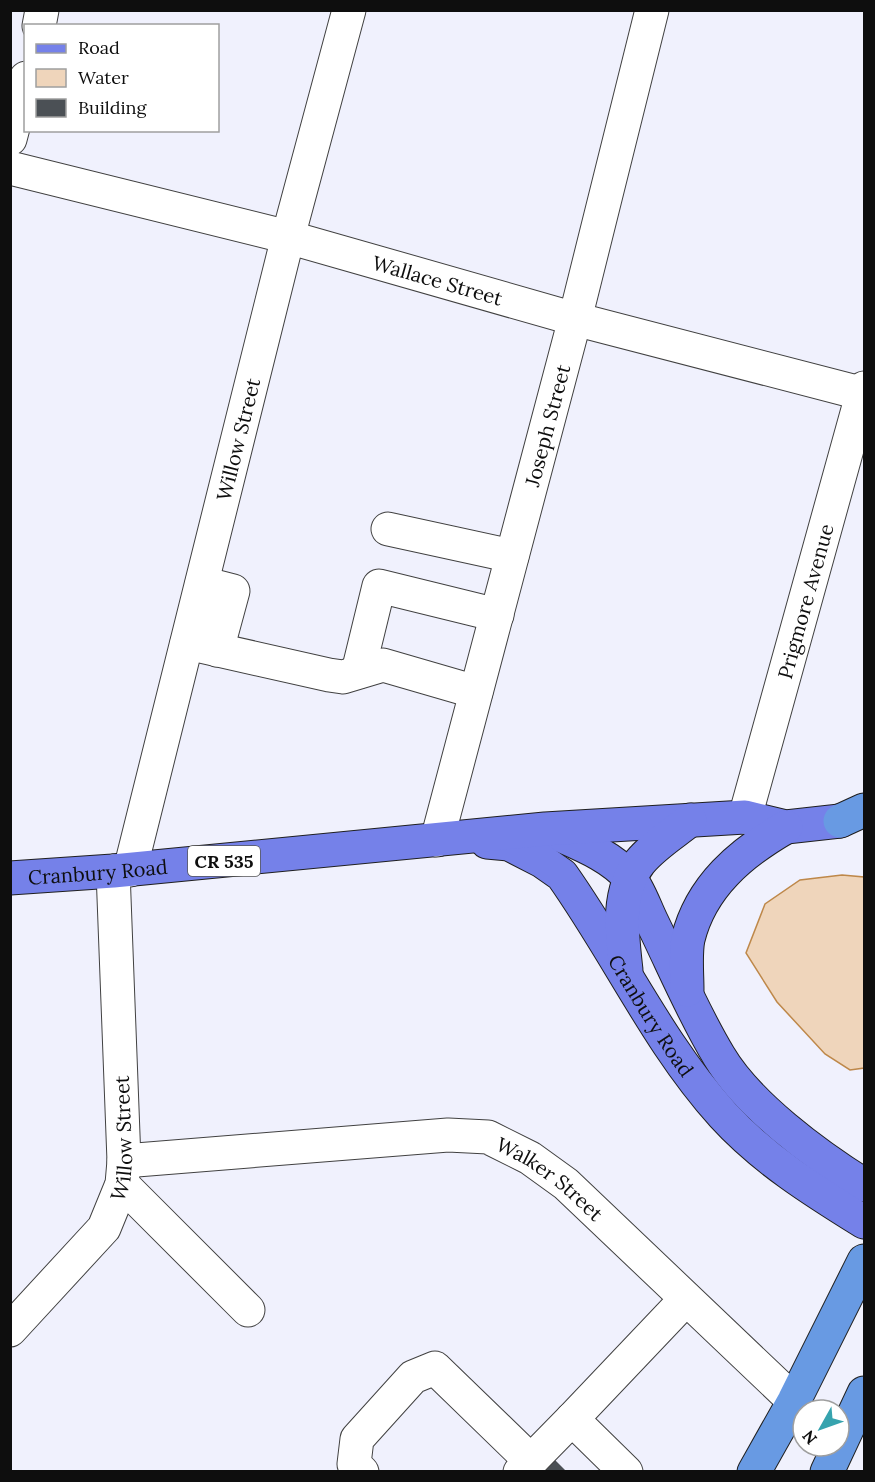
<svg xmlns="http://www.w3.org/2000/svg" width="875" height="1482" viewBox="0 0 875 1482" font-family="Lora,serif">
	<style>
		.water { fill: #efd5bb; stroke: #be884a; stroke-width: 1.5 }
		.building { fill: #4b5055 }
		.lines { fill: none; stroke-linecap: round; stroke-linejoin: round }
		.minor-casing { stroke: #414141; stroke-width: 35 }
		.major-casing { stroke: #1f1f1f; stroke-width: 35 }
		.highway-casing { stroke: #1f1f1f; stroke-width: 35 }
		.minor { stroke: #fff; stroke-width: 33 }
		.major { stroke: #7581e9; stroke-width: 33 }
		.highway { stroke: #689ae3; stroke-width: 33 }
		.labels { text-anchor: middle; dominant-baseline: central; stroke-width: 6; stroke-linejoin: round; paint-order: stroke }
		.shield { fill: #fff; stroke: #565656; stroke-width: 1.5 }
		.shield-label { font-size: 18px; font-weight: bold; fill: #0e0e0e }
		.street-label { font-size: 20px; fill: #0e0e0e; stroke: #fff }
	</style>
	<rect width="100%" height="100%" fill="#f0f1fd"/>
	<polygon class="water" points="842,875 864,877 864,1068 850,1070 825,1054 777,1002 746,953 765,904 800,880"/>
	<polygon class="building" points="555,1460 567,1472 544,1472"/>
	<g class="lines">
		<g class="minor-casing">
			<g id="minor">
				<polyline points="39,26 42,10"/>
				<polyline points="10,139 26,78"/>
				<path id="s1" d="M10,168l278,69 287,82 289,75"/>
				<polyline points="388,529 512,556"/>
				<polyline points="202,583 233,591 217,650"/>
				<polyline points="187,643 329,675 343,677 383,665 476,692"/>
				<polyline points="358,672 379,586 497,615"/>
				<path id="s2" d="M745,817l119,-429"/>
				<path id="s3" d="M437,840l138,-521 77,-309"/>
				<path id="s4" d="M130,870l158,-633 61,-227"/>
				<path id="s5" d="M124,1161l324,-26 40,2 42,21 36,26 228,217"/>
				<polyline points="122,1184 248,1310"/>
				<path id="s6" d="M10,1330l94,-102 18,-44 2,-23 -11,-290"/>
				<polyline points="572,1419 686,1299"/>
				<polyline points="362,1472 354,1464 357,1439 413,1377 435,1368 531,1461"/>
				<polyline points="520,1472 572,1419 626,1472"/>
			</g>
		</g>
		<g class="major-casing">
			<g id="major">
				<path d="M551,831c28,13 57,23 78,46 10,12 16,31 23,45 22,45 41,91 67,134 29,49 97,99 145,129"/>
				<path id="s7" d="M487,842l22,2 33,17 20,14c56,79 96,168 161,240 40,44 91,76 141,107"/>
				<path id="s8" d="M10,878l103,-7 432,-42 200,-12 41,10 54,-6"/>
				<path d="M626,970c-4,-35 -10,-78 14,-108 14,-17 34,-29 50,-42"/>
				<path d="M687,990c0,-16 -2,-36 1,-51 13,-53 53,-86 98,-112"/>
			</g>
		</g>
		<g class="highway-casing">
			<g id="highway">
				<polyline points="840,821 864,810"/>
				<polyline points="754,1472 794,1401 864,1261"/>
				<polyline points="827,1472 864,1393"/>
			</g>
		</g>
		<use href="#minor" class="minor"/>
		<use href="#major" class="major"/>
		<use href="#highway" class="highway"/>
	</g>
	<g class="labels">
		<rect class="shield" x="188" y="846" width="72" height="30" rx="4.5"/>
		<g class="shield-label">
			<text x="224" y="861">CR 535</text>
		</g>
		<g class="street-label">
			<text stroke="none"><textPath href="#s1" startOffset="442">Wallace Street</textPath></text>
			<text stroke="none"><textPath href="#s3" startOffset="429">Joseph Street</textPath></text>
			<text stroke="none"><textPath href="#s4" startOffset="444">Willow Street</textPath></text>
			<text stroke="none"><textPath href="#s2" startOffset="224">Prigmore Avenue</textPath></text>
			<text stroke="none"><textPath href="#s8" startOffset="88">Cranbury Road</textPath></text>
			<text stroke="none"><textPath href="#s7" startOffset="250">Cranbury Road</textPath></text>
			<text stroke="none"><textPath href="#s6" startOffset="232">Willow Street</textPath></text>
			<text stroke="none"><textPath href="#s5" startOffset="440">Walker Street</textPath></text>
		</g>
	</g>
	<rect width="875" height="1482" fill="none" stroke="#0e0e0e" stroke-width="24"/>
	<rect x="24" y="24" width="195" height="108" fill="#ffffff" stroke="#9f9f9f" stroke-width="1.5"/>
	<rect x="36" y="44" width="30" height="9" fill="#7581e9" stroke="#9f9f9f" stroke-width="1.5"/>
	<text x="78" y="54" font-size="18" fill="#0e0e0e">Road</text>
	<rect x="36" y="69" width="30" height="18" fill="#efd5bb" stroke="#9f9f9f" stroke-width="1.5"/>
	<text x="78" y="84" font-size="18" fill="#0e0e0e">Water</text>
	<rect x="36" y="99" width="30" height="18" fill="#4b5055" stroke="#9f9f9f" stroke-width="1.5"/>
	<text x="78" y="114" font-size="18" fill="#0e0e0e">Building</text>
	<g transform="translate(821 1428) rotate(230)"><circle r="28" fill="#ffffff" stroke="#9f9f9f" stroke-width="1.5"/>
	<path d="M0-4.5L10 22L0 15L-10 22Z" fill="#36a3ae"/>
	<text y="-9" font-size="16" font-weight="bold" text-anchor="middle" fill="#0e0e0e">N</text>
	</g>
</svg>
